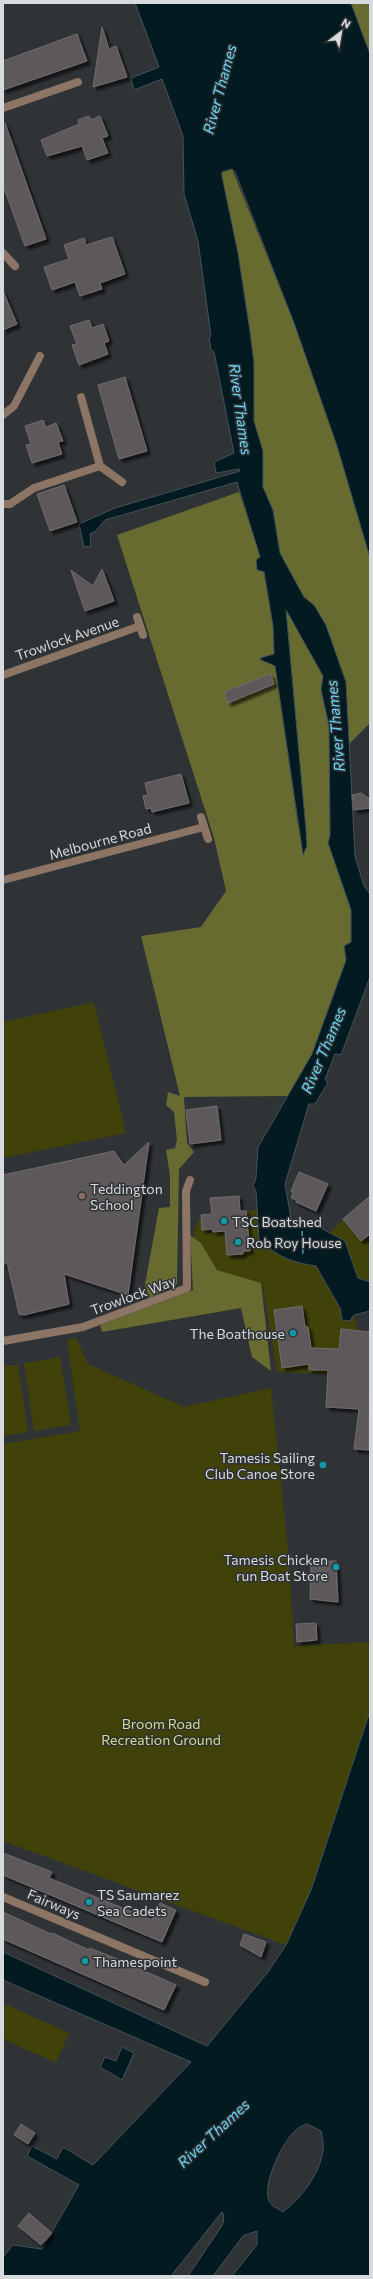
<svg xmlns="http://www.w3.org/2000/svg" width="373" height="2279" viewBox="0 0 373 2279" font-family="Commissioner,sans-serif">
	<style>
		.green { fill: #40420a }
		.forest { fill: #686b2f }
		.water { fill: #031a21; stroke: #435459; fill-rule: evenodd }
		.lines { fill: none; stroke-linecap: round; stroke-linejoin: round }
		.ferry { stroke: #67d7f9; stroke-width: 1; stroke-dasharray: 5 4; stroke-linecap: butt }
		.building { fill: #5d585a; stroke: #726c6f; filter: url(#shadow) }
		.minor { stroke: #8c7565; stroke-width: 8 }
		.education-dot { fill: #8d6e63; stroke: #2f3336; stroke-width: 1.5 }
		.culture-dot { fill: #0f9aa8; stroke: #2f3336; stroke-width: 1.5 }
		.labels { text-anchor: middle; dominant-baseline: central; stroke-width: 3; stroke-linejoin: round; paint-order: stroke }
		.street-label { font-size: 14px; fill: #d8dbdd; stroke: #2f3336 }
		.poi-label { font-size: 14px; fill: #d8dbdd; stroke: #2f3336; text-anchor: start }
		.park-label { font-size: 14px; fill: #d6dc82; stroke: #2f3336 }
		.water-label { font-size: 15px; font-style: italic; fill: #67d7f9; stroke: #2f3336 }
	</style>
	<defs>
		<filter id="shadow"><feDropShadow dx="3.5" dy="3.5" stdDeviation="1" flood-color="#0009"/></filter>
	</defs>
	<rect width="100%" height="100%" fill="#2f3336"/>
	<g class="green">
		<polygon points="94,1002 126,1133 3,1158 3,1022"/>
		<polygon points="370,1196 370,1282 358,1278 345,1241 330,1233 343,1219"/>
		<path d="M258,1210l1,30c17,16 34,24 57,26l24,42 2,12 11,-5c8,16 8,45 -3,60l-73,-3 -14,-85 -67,12 -2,-68 7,-16z"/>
		<polygon points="76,1338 88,1364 184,1407 271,1388 289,1560 294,1646 370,1642 370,1711 311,1890 286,1945 3,1841 3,1444 80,1431 67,1340"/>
		<polygon points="60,1357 71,1425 34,1431 24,1363"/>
		<polygon points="18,1365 28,1432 3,1436 3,1366"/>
		<polygon points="3,2003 69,2033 56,2063 3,2039"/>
	</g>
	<g class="forest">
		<polygon points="341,3 370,3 370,52 352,15"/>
		<polygon points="232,169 294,323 337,446 370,558 370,723 349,744 346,682 326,625 314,605 304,597 280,553 273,510 263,487 263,451 254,421 254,363 250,331 238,253 222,176 222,172"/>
		<polygon points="239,492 261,558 257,570 264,572 273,626 274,654 260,658 261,660 275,666 298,826 306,829 286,608 323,676 321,690 329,726 330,835 328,843 351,910 351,942 344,946 346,960 312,1054 290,1096 184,1097 187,1143 194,1152 179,1169 177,1284 149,1298 145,1284 159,1208 170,1207 170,1176 166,1150 175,1148 177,1140 174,1112 166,1105 168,1092 180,1096 141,936 201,927 226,891 214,838 117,535"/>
		<polygon points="190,1235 201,1243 217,1270 261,1283 271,1371 252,1357 241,1308 102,1332 100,1325 193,1290"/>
	</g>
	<g class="water">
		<path d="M135,3h216l19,51v504l-33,-112 -43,-123 -59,-151 -3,-3 -10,3v4l16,77 12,78 4,32v58l9,30v36l10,23 7,43 24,44 10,8 12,20 20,57 9,174 9,30 6,8v83l-29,78 -6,-1 -10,25 3,4 -13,21h-6l-24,80 6,35 18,7 10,1 26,14 13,37 12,4v29l-16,4 -4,6 -8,-1 -2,-12 -24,-42c-23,-3 -40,-10 -57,-26l-3,-49 -3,-5 3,-8 2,-31 54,-93 34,-94 -2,-14 7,-4v-32l-23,-67 2,-8 -1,-109 -8,-36 2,-14 -37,-66 20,219 1,17 -4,9 -28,-189 -14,-6 -1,-2 14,-4 -1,-28 -9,-54 -7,-2 -1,-10 4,-3 -23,-75 -132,38 -9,11 -6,3 1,12 -7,1 -5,-23 36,-16 125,-37 -1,-2 -23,4 -2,-11 20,-9 -20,-101 -3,-2 -2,-12 2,-2 -13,-95 -14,-47 -1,-58 -21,-57 -28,11 -3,-12 28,-11z"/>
		<path d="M370,1711v565h-138l25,-31v-14l-14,5 -30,40h-25l35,-52 1,-9 -2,-3 -51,64h-168v-19l10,-12 29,4 37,-64 -52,-29 5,-10 25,13 6,-12 30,18 98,-103 -188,-82v-28l204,94 61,-74 18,-27 25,-55zM307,2124l14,7c1,6 3,13 2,19 -3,24 -21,47 -40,62 -6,-4 -13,-6 -15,-14 -4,-18 15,-57 28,-68 3,-3 8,-5 11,-6z"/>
		<polygon points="122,2047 134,2053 122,2080 100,2067 105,2057 116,2061"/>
	</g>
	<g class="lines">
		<polyline class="ferry" points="302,1231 303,1255"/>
	</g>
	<g class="building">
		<polygon points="102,27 109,49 116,46 127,77 93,87"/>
		<polygon points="77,34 87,61 3,90 3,61"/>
		<polygon points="89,116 91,120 100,116 108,136 102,138 108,153 87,160 82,146 47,156 41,140 79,124 78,120"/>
		<polygon points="5,123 46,239 25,246 3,185 3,124"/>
		<polygon points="112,237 125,274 100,283 102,289 80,296 75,282 52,290 44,267 69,259 64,245 84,238 86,245"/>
		<polygon points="3,291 17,324 3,330"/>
		<polygon points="89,320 92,328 103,324 109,341 104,343 108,354 79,365 72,345 77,344 70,326"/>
		<polygon points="125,377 147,451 119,459 98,385"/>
		<polygon points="43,420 46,427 56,423 63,441 58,442 62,454 32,463 26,445 31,444 25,426"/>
		<polygon points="64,485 77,522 50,531 37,494"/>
		<polygon points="102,569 114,601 85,611 71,570 93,586"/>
		<polygon points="270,674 274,684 228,703 224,692"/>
		<polygon points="181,774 189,803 152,812 151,808 146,809 143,796 148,795 145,783"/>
		<polygon points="361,793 370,799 370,808 354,810 352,795"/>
		<polygon points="217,1106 221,1140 190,1144 186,1110"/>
		<polygon points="149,1142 128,1295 64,1274 69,1304 24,1315 19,1314 7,1262 3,1265 3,1175 114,1151 124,1165"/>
		<polygon points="299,1172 328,1184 316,1211 296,1202 296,1200 291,1198 293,1193 291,1191"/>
		<polygon points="239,1196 240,1211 246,1211 250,1251 243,1251 243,1254 227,1255 225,1231 213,1232 212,1229 202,1230 201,1215 212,1214 210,1198"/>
		<polygon points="370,1196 370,1234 361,1241 343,1219"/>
		<polygon points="302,1306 305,1327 308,1327 311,1348 339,1349 341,1329 370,1332 369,1450 354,1449 359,1409 326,1407 328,1370 309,1370 309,1364 282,1368 274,1310"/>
		<polygon points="311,1561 336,1561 338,1602 310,1599"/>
		<polygon points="316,1623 317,1640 297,1642 296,1624"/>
		<polygon points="3,1853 52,1872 49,1878 152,1920 160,1903 176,1910 162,1942 3,1875"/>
		<polygon points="3,1912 51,1934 52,1933 89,1950 90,1948 122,1961 176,1985 164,2010 3,1939"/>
		<polygon points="244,1934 266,1942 261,1957 240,1945"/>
		<polygon points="21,2124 35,2133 28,2144 14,2135"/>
		<polygon points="29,2213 52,2233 41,2245 18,2226"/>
	</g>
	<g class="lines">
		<g class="minor">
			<polyline points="3,108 78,82"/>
			<polyline points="3,253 15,266"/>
			<polyline points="81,397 100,466 122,482"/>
			<polyline points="3,415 14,406 40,356"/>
			<polyline points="3,504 10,504 34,488 100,466"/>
			<polyline points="140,626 143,635"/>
			<polyline points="3,675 140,626 137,617"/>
			<polyline points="201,817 208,839"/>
			<polyline points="3,880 204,827"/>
			<polyline points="3,1341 83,1327 187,1288 186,1191 190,1180"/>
			<polyline points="3,1897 205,1982"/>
		</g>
	</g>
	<circle class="education-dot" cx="82" cy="1196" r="4"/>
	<g class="culture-dot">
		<circle cx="224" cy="1221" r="4"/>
		<circle cx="238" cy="1242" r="4"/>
		<circle cx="293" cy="1333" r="4"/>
		<circle cx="323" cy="1465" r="4"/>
		<circle cx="336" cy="1567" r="4"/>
		<circle cx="89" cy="1902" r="4"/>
		<circle cx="85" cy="1961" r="4"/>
	</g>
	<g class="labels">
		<g class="street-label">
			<text transform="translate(67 638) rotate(-19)">Trowlock Avenue</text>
			<text transform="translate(100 841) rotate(-15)">Melbourne Road</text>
			<text transform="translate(133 1295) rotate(-20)">Trowlock Way</text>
			<text transform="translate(54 1904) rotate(23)">Fairways</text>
		</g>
		<g class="poi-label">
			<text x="90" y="1188">Teddington<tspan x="90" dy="16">School</tspan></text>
			<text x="232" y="1221">TSC Boatshed</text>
			<text x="246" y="1242">Rob Roy House</text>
			<text x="285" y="1333" text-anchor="end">The Boathouse</text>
			<text x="315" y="1457" text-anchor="end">Tamesis Sailing<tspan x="315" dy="16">Club Canoe Store</tspan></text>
			<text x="328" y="1559" text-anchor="end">Tamesis Chicken<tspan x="328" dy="16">run Boat Store</tspan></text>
			<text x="97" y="1894">TS Saumarez<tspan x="97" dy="16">Sea Cadets</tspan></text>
			<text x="93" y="1961">Thamespoint</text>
		</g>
		<g class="park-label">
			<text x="161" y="1723">Broom Road<tspan x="161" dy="16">Recreation Ground</tspan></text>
		</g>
		<g class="water-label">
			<text transform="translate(219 89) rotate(-75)">River Thames</text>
			<text transform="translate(241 409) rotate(82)">River Thames</text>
			<text transform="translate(335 726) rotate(-95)">River Thames</text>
			<text transform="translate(323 1050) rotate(-67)">River Thames</text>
			<text transform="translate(213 2133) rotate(-43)">River Thames</text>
		</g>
	</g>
	<rect width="373" height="2279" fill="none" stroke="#d8dbdd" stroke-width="8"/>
	<g transform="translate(341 32) rotate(31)" stroke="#2f3336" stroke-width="3" paint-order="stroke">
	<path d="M0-3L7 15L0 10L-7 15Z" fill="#d8dbdd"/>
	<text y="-6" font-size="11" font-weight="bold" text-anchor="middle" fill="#d8dbdd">N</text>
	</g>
</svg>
